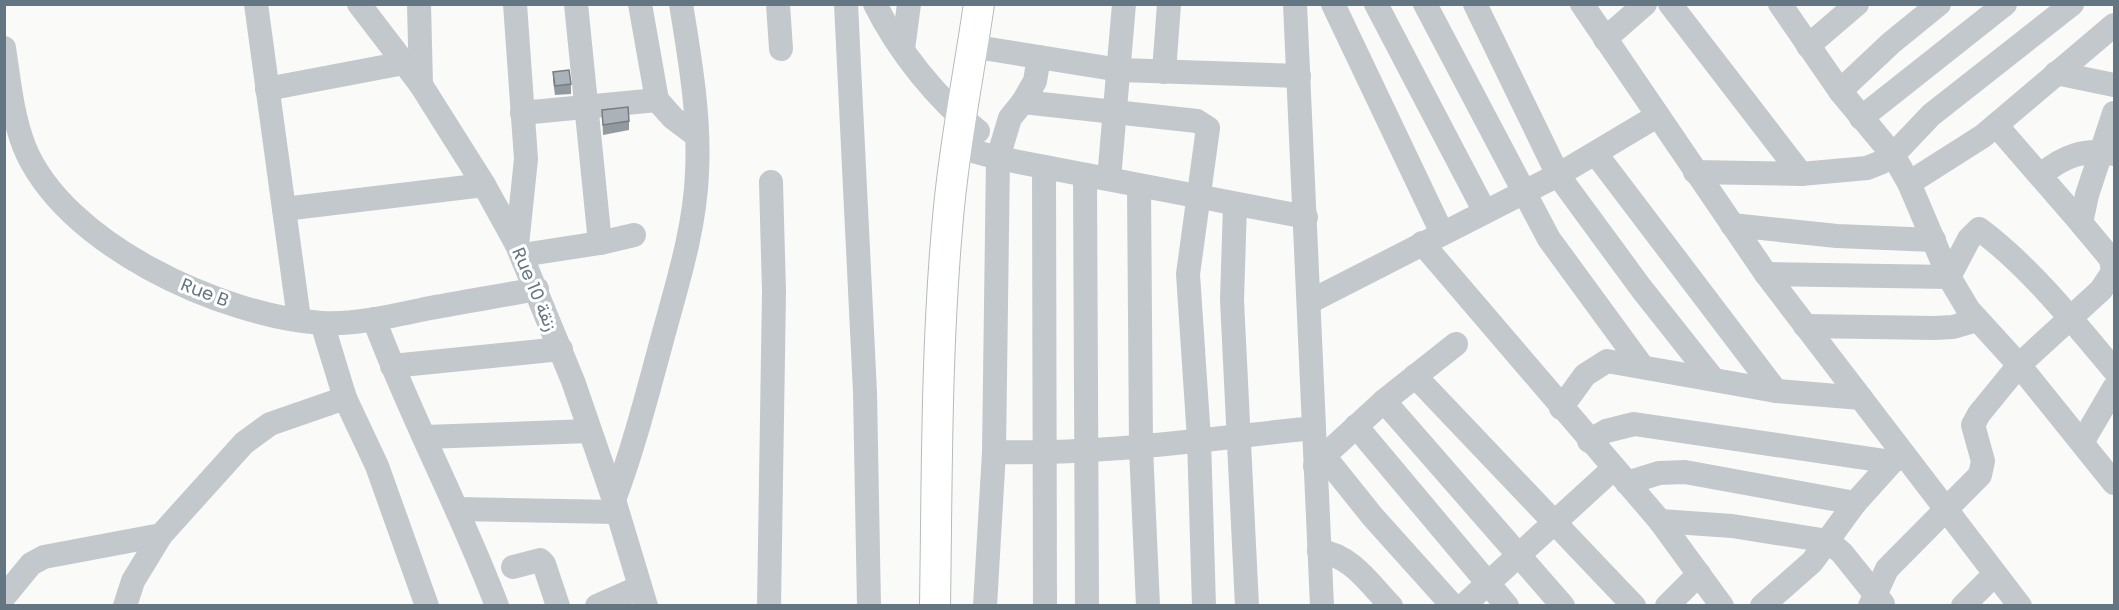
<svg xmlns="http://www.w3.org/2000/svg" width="2119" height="610" viewBox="0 0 2119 610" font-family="Poppins,Vazirmatn,sans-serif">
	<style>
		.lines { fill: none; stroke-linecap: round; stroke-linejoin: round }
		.major-casing { stroke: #b5babe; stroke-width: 32 }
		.minor { stroke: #c3c8cc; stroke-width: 24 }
		.major { stroke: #fff; stroke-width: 30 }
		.wall { fill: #929a9f }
		.building { fill: #aab3b9; stroke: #777d82; stroke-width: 1.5 }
		.labels { text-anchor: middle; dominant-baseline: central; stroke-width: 6; stroke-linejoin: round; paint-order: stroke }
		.street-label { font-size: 18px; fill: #657683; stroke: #fff }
	</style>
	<rect width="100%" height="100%" fill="#fafaf8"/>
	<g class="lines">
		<g class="major-casing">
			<path id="major" d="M935,606c2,-126 1,-252 12,-377 6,-76 21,-150 32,-225"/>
		</g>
		<g class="minor">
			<polyline points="256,4 299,319"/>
			<polyline points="359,4 421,85 484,185 517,245 573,381 614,500 646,606"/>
			<polyline points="419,4 421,85"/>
			<polyline points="515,4 526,159 517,245"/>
			<polyline points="576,4 600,243"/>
			<polyline points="640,4 657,100 673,118 697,136"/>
			<polyline points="778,4 781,49"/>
			<polyline points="846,4 865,392 869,606"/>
			<path d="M875,4c22,45 63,97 103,127"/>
			<polyline points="1295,4 1322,606"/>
			<polyline points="1333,4 1442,233"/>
			<polyline points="1376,4 1485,212"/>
			<polyline points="1425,4 1549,239 1642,366"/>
			<polyline points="1475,4 1558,175 1641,288 1713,379"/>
			<polyline points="1582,4 1766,274 2020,606"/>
			<polyline points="1670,4 1801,174"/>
			<polyline points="1780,4 1840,91 1893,155 1909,183 1949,277 1968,309 2019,365 2114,483"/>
			<polyline points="1605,39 1645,4"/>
			<polyline points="1808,46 1857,4"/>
			<path d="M4,48c5,32 8,67 20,98 39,98 198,170 297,177 34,2 71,-7 104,-14 37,-7 74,-13 112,-20"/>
			<polyline points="903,49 909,4"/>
			<polyline points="989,49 1120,70 1299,76"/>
			<polyline points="1164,72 1169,4"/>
			<polyline points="2056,73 2114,85"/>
			<polyline points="267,89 404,63"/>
			<polyline points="1840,91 1891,43 1939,4"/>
			<polyline points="1023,102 1035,81 1039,57"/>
			<polyline points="522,113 657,100"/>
			<polyline points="1861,118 2005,4"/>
			<polyline points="1996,125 2081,223"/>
			<polyline points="955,146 998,158 1306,217"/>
			<polyline points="1596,154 1776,391"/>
			<polyline points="1044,167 1045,606"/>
			<polyline points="1695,172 1801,174 1867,168 1882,162 1893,155 1931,115 2072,4"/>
			<polyline points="1085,175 1087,606"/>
			<path d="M2041,175c22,-19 44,-27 73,-21"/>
			<polyline points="1109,179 1124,4"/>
			<polyline points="1909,183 1983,136 2114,25"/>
			<polyline points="1139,186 1141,448 1148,606"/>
			<polyline points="1235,205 1232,300 1247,606"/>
			<polyline points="284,209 484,185"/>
			<polyline points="1732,225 1837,236 1934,240"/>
			<polyline points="1422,243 1660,521 1722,606"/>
			<polyline points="522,255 600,243 634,235"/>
			<path d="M1766,274l183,3 20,-38 10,-10c50,37 95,93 135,141"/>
			<polyline points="1309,302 1558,175 1657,116"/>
			<path d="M374,319c36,97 86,189 123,287"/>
			<polyline points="322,323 345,398 377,466 427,606"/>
			<polyline points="1805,326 1934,328 1953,327 1977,320"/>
			<polyline points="392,366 561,349"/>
			<polyline points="1415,376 1634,606"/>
			<polyline points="1384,401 1563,606"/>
			<polyline points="1561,408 1585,375 1607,361 1776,391 1861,398"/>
			<polyline points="1356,426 1507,606"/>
			<polyline points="425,437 589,431"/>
			<polyline points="1589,441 1606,431 1634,424 1892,462 1903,454"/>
			<polyline points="2083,441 2114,388"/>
			<path d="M994,452c107,3 213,-13 319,-24"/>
			<polyline points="1324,456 1384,401 1456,344"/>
			<polyline points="1315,466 1324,456 1373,517 1453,606"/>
			<polyline points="1627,483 1659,473 1685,472 1855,503"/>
			<path d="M614,500c21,-56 35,-113 51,-171 14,-51 30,-103 32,-156 3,-57 -7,-113 -16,-169"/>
			<polyline points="457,509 617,512"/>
			<polyline points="1660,521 1732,526 1828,541 1842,553 1883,604"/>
			<path d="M1319,551c32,4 50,32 72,55"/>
			<polyline points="513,567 540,560 544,564 558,606"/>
			<polyline points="4,597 31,564 44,557 161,535 244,443 270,424 345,398"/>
			<polyline points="125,606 133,581 161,535"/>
			<polyline points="597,606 640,587"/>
			<polyline points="769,606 774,292 771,182"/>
			<polyline points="985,606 994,452 998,158 1010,118 1023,102 1197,121 1208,128 1188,274 1199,439 1204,606"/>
			<polyline points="1463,606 1614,468"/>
			<polyline points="1667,606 1699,574"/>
			<polyline points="1762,606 1812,562 1855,503 1892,462"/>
			<polyline points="1870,606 1887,569 1980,475 1983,461 1973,425 1979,414 2019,365 2101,290 2113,272 2111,259 2081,223 2087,195 2114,113"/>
			<polyline points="1963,606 1995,574"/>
		</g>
		<use href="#major" class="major"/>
	</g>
	<g class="wall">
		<polygon points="553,72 571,84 571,94 555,95 553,81"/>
		<polygon points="602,110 629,121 629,130 603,135"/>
	</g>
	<g class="building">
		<polygon points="569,70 571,84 555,86 553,72"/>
		<polygon points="628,107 629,121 603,125 602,110"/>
	</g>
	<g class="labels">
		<g class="street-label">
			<text transform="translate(535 289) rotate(67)">Rue 10 زنقة</text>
			<text transform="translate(205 292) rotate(21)">Rue B</text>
		</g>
	</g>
	<rect width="2119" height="610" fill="none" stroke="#657683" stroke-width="12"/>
</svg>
